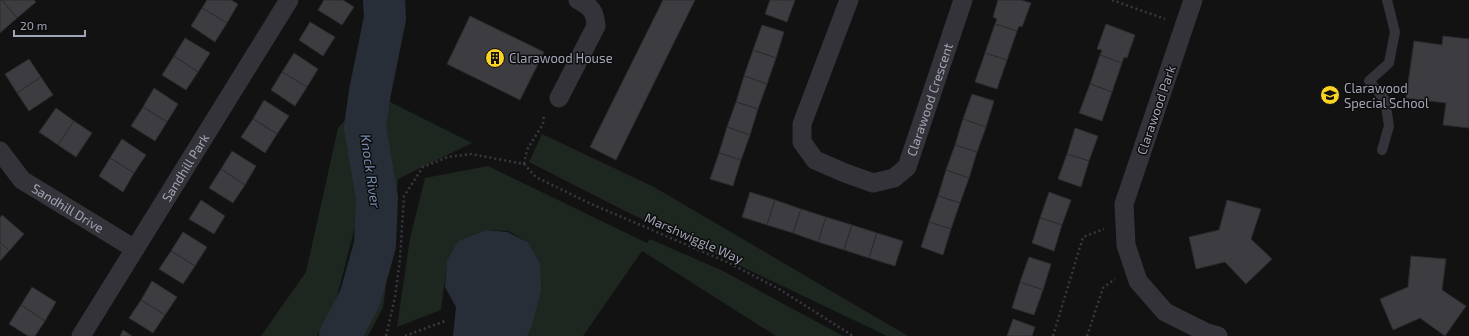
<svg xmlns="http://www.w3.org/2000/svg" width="1469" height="336" viewBox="0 0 1469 336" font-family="'Exo 2',sans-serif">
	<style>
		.green { fill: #1e2620 }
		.water { fill: #282e37 }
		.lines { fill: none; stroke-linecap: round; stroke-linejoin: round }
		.river { stroke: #282e37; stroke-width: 42 }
		.building { fill: #3c3c41; stroke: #2c2c2f }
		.path { stroke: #383940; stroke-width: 2.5; stroke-dasharray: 2 3; stroke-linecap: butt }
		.lane { stroke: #333339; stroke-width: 10 }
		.street { stroke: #333339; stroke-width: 19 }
		.labels { text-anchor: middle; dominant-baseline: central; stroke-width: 3; stroke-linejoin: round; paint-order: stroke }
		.poi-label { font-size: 13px; fill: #a2a5b5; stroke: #0d0d0e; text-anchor: start }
		.street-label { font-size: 13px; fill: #a2a5b5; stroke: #0d0d0e }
		.water-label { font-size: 14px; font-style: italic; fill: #778db2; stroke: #0d0d0e }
	</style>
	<rect width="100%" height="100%" fill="#121213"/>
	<g class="green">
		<polygon points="372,93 472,143 398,179 393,234 383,308 368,336 344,336 372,284 386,196"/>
		<polygon points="362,100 364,191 334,309 317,336 261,336 306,272 338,128"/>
		<polygon points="542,134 654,187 908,336 887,336 625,211 529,162"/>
		<polygon points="488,166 647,243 650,239 723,271 843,336 776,336 642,251 583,336 526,336 540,263 528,242 508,231 485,230 458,241 447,264 441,310 397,327 410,238 425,178"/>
	</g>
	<polygon class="water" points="485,230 507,232 528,242 540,263 541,291 532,325 527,336 453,336 456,307 445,287 447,261 458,241"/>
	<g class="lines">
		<polyline class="river" points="340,336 360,298 375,245 377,198 365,127 370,92 385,18 384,0"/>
	</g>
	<g class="building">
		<polygon points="0,0 2,0 17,18 0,33"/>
		<polygon points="2,0 34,0 36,2 17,18"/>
		<polygon points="207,0 231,0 238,4 227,23 202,8"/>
		<polygon points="324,0 343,0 354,7 342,25 318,10"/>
		<polygon points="663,0 695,0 616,160 590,147"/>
		<polygon points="770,0 795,0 787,22 765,14"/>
		<polygon points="998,0 1021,0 1031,3 1022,27 1019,26 1017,31 995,24 997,19 993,17"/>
		<polygon points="202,8 227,23 215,42 191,26"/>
		<polygon points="470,16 544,52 520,100 447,64"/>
		<polygon points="310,22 335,37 323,56 299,40"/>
		<polygon points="995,24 1017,31 1007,60 985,53"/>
		<polygon points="1106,24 1135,35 1127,58 1124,57 1122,63 1100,55 1102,50 1097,49"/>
		<polygon points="762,25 784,32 776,58 753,50"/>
		<polygon points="1443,36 1469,39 1469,128 1443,125 1446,103 1406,98 1414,41 1442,45"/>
		<polygon points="185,38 210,53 198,72 174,56"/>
		<polygon points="753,50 776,58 767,84 744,76"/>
		<polygon points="294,53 318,69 307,87 282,72"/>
		<polygon points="985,53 1007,60 997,89 975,82"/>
		<polygon points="1100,55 1122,63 1112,92 1090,84"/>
		<polygon points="174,56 198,72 186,90 162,75"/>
		<polygon points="29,59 41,77 17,93 5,74"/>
		<polygon points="282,72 307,87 295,106 271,90"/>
		<polygon points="744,76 767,84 758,109 736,102"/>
		<polygon points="41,77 53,95 29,111 17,93"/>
		<polygon points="1090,84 1112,92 1102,121 1079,113"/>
		<polygon points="154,88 178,104 167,122 143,107"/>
		<polygon points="972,94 994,101 986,127 963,119"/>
		<polygon points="264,100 289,116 277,134 253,119"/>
		<polygon points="736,102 758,109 750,135 727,127"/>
		<polygon points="143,107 167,122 155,141 131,126"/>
		<polygon points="56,108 74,121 58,145 39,132"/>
		<polygon points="253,119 277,134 265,153 241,137"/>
		<polygon points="963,119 986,127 977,152 955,145"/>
		<polygon points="74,121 92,133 76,157 58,145"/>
		<polygon points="727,127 750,135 741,160 719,153"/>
		<polygon points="1075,128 1098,136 1089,161 1067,154"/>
		<polygon points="122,139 146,155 134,173 110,158"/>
		<polygon points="955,145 977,152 969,178 946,170"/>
		<polygon points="232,151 256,166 245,185 221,169"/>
		<polygon points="719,153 741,160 733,186 710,179"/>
		<polygon points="1067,154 1089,161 1081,187 1058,179"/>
		<polygon points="110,158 134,173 123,192 99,176"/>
		<polygon points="221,169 245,185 233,203 209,188"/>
		<polygon points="946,170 969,178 960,203 938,196"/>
		<polygon points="750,192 775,200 767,225 742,217"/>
		<polygon points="1049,192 1071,200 1062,225 1040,218"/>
		<polygon points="938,196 960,203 951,229 929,222"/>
		<polygon points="201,200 225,216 214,234 189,219"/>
		<polygon points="775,200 801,209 793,233 767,225"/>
		<polygon points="1227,200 1261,209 1251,239 1272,259 1246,284 1225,262 1196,269 1189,237 1219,230"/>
		<polygon points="801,209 826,217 818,242 793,233"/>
		<polygon points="2,215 24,234 9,251 0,242 0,218"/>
		<polygon points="826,217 852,225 844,250 818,242"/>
		<polygon points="1040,218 1062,225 1054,251 1032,243"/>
		<polygon points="929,222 951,229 943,255 921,247"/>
		<polygon points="852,225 877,233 869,258 844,250"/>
		<polygon points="183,232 207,247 195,266 171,251"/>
		<polygon points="877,233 903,241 895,266 869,258"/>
		<polygon points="0,242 9,251 0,261"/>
		<polygon points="171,251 195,266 183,284 159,269"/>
		<polygon points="1411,256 1446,259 1442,290 1466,306 1445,336 1420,318 1393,330 1380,299 1408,287"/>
		<polygon points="1029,257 1051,264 1043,290 1020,282"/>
		<polygon points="152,281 177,297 165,315 141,300"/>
		<polygon points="1020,282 1043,290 1034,315 1012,308"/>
		<polygon points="32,287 56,302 45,321 21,305"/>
		<polygon points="141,300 165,315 153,333 129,318"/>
		<polygon points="21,305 45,321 35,336 28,336 9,324"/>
		<polygon points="1013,319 1035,327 1032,336 1007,336"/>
		<polygon points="123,330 132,336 120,336"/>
	</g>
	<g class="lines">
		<g class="path">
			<polyline points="1112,0 1165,19"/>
			<polyline points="524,164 536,177 589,203 729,263 779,289 853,336"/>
			<polyline points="524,164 527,150 543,124 544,114"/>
			<polyline points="386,336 395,297 400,259 404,196 423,167 448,157 471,154 524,164"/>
			<polyline points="405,336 445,321"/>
			<polyline points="1053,336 1083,237 1104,229"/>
			<polyline points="1087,336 1103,288 1115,279"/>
		</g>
		<polyline class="lane" points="1382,150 1389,126 1385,100 1369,81 1389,63 1395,32 1387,0"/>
		<g class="street">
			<path id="s1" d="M849,0l-47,124v18l13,18 30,13 28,10 21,-5 13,-11 56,-167"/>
			<polyline points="1193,0 1124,204 1126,245 1138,281 1165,312 1207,333 1218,336"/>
			<path d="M559,98l37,-72c-1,-15 -5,-19 -18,-26"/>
			<path id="s2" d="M0,151l22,29 113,69"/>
			<path id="s3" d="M81,336l208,-336"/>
		</g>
	</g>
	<defs>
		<g id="building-disc" transform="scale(1)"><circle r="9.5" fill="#fad323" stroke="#0d0d0e"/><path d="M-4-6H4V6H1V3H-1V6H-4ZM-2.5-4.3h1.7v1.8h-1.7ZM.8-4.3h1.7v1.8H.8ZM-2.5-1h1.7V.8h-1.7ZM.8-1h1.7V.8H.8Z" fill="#111"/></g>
		<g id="school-disc" transform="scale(1)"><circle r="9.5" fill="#fad323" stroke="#0d0d0e"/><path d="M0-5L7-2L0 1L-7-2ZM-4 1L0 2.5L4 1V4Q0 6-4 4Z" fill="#111"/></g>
	</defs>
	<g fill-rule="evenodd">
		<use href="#building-disc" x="495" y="58"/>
		<use href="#school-disc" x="1330" y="95"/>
	</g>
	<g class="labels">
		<g class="poi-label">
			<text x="509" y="58">Clarawood House</text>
			<text x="1344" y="88">Clarawood<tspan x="1344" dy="15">Special School</tspan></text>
		</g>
		<g class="street-label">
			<text stroke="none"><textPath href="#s1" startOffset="345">Clarawood Crescent</textPath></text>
			<text transform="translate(1156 110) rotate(-71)">Clarawood Park</text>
			<text stroke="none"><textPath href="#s3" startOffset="198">Sandhill Park</textPath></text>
			<text stroke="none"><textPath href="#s2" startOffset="90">Sandhill Drive</textPath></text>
			<text transform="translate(694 238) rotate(24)">Marshwiggle Way</text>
		</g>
		<g class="water-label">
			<text transform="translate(371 171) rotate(82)">Knock River</text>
		</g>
	</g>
	<path d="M14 30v6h71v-6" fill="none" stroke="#a2a5b5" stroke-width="2"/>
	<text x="20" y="30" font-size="12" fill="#a2a5b5" stroke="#0d0d0e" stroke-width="3" paint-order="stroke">20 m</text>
</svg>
